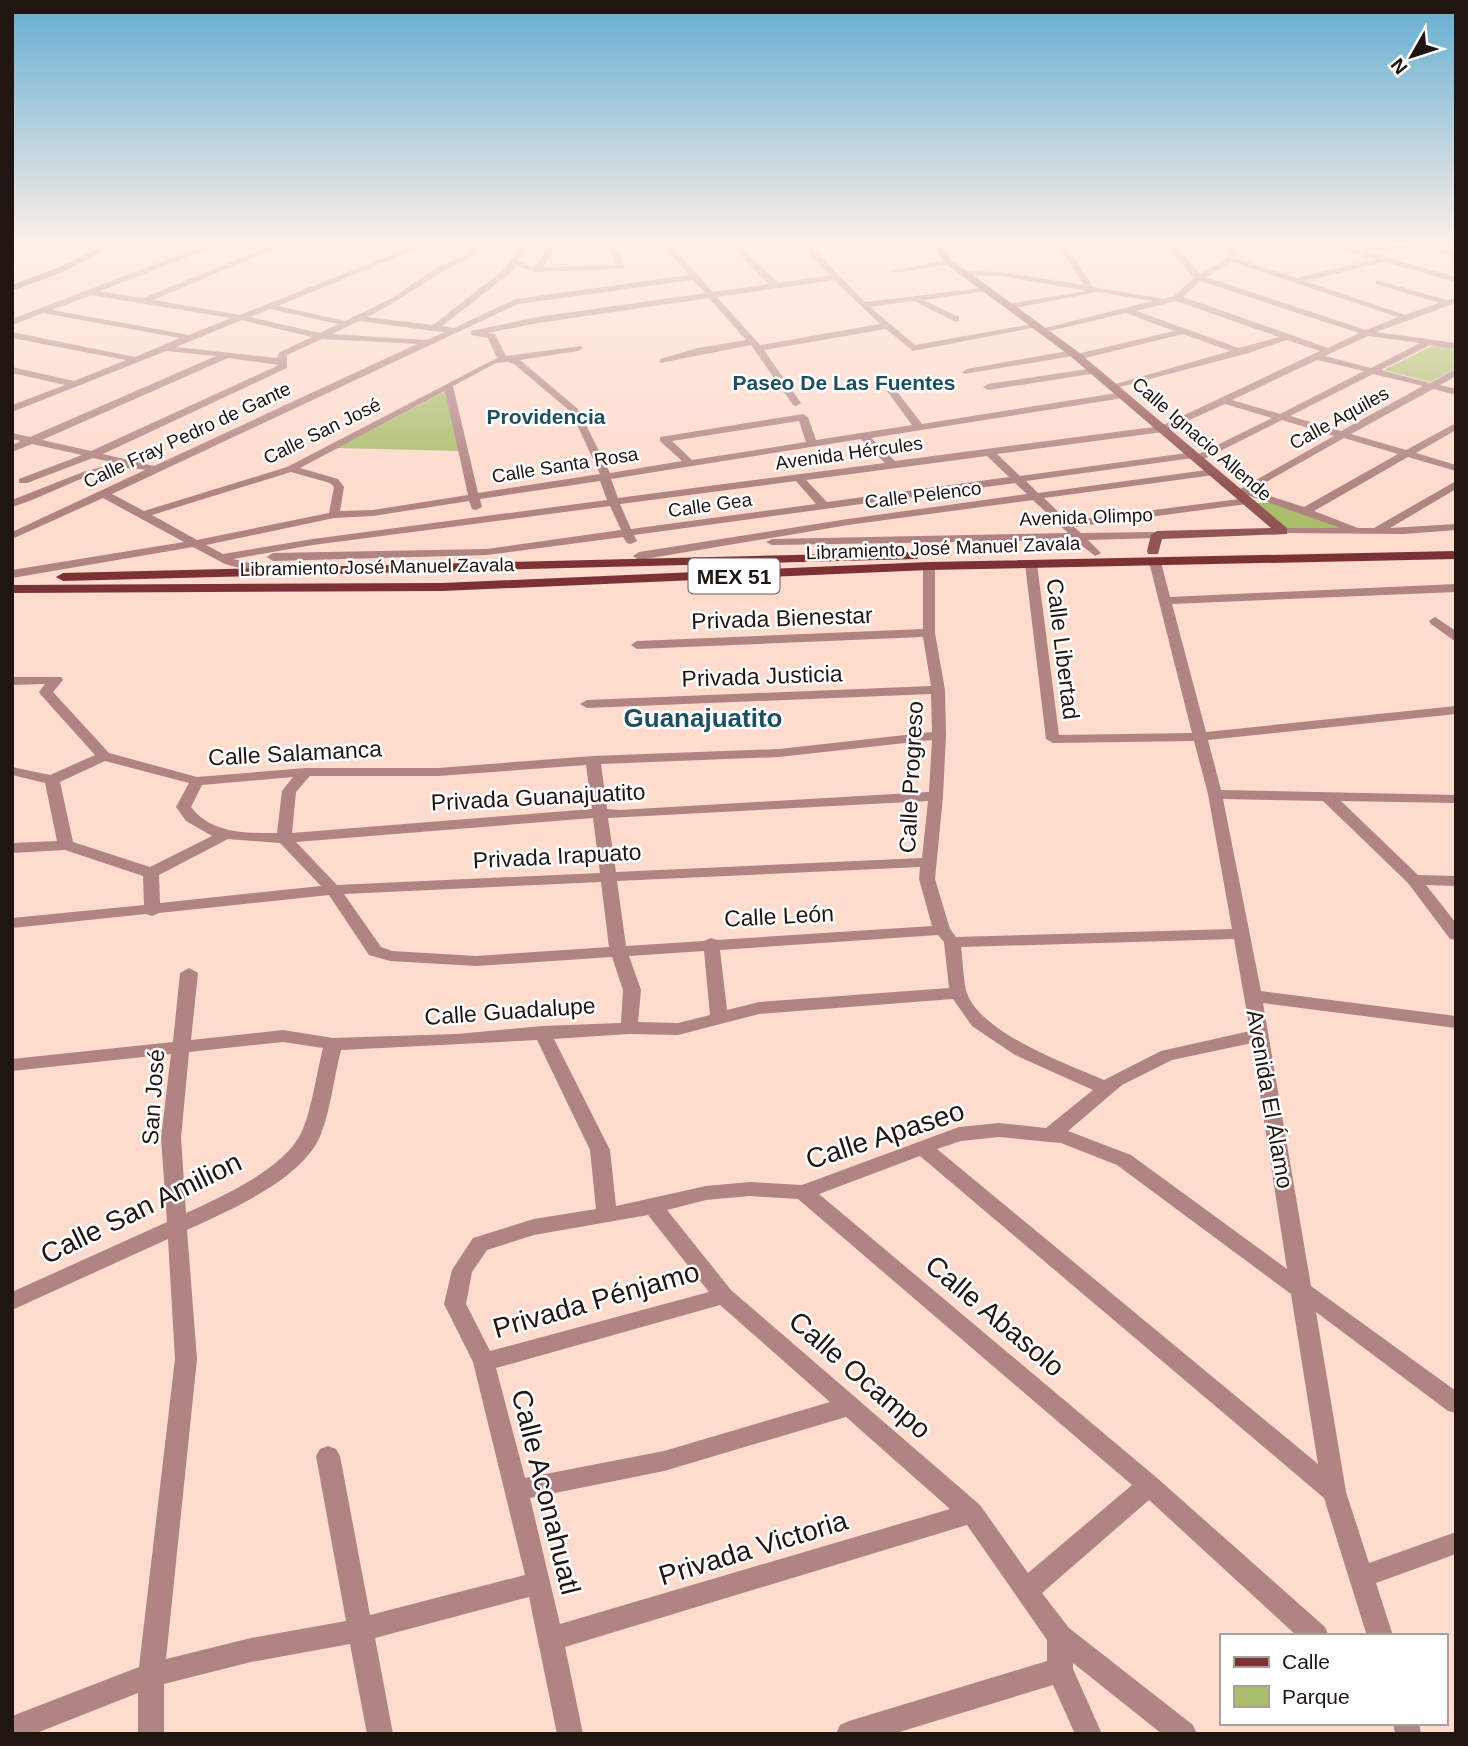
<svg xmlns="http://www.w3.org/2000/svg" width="1468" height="1746" viewBox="0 0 1468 1746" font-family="Helvetica,sans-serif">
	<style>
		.green { fill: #aabd6b }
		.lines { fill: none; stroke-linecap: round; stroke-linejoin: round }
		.street { fill: #af8483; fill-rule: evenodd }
		.secondary { fill: #925555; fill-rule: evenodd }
		.primary { fill: #7c3235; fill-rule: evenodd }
		.labels { text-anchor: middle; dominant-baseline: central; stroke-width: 5; stroke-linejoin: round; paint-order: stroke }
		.far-street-label { font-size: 19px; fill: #201510; stroke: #fff }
		.far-quarter-label { font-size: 21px; font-weight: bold; fill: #1c5060; stroke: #fff }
		.shield { fill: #fff; stroke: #635b58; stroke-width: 2 }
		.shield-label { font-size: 21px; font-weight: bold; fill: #201510 }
		.street-label { font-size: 23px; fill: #201510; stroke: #fff }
		.quarter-label { font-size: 26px; font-weight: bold; fill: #1c5060; stroke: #fff }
		.near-street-label { font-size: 28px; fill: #201510; stroke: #fff }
	</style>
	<rect width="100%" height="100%" fill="#fddbcd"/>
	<g class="green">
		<polygon points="1434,345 1456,348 1456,369 1430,382 1384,370"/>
		<polygon points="446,391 459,451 337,448"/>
		<polygon points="1255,503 1274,503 1348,529 1288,529"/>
	</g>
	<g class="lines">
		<g class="street">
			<path d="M211,243h78l-136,57 87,15 181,-72h10l-153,63 67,15 47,-23 44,-30 31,-14 9,-11h8c-12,18 -28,20 -45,31 -24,15 -46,30 -72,43l66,8 73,-57 16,-25h8l-12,18 16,6 17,-24h8l-17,24 74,-2 -11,-22h8l12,24 -4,2 -85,3 -20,-6 -4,6 -70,54 12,2 62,-29 173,-24 -28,-32h8l44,49 56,-8 -41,-41h8l42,40 52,-8 -31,-32h8l58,59 126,-15v4h-3l-65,9 36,17v4l-3,1 -42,-21 -44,6 45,38 123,-22 4,3 -129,25 -27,-22 -122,21 37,53 -5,3 -3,-1 -42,-60 -91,18v-4l38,-11 48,-8 -37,-42 -171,25 -50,10 7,1 11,22 75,-10 2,2 -5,3 -58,9 58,49 32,64 72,-12 -22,-20v-4l143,-23 5,3 8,23 96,-15 -25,-34 5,-3 3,1 27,35 201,-32 5,3 -5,3 -252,40 24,23 266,-35 159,-75 -33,-11 -42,14 -133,35v-4l118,-34 -47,-17 -106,26 -4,-4 -109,18 -2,-2 5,-3 106,-19 4,4 97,-23 -48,-18 -85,20v-4l112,-28 -56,-9 -87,17 -4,-3 1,-2 80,-13 -85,-15 -35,-1 -4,-2 4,-2 35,1 82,13 -24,-37 -33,-3 -4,-2h41l29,44 70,12 11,-3 20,-18 -28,-33h-43l-4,-2h90l-4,2h-31l26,29 27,-16 2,-6 -6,-9h8l6,9 -2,6 62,20 78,-19 -51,-16h11l27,8 4,-3 85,-5 -13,3 18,7v5l-29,-11 -59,5 88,25v5l-72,-20 -79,19 100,34 34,-12 -63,-19v-4l71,20 9,-2v5l-80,29 80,11v6l-26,-4 -49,25 49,13 26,-14v7l-16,9 16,4v6l-23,-6 -82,45 55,16 50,-27v7l-40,23 40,12v6l-48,-14 -94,54 44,17h16l82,-47v8l-66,39 66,-4v6l-52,4 -125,-1 -2,-2 6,-3h58l-97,-34 -6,2 -5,-3 101,-57 -52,-16 -84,42 -5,-4 -167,23 12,12 176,-24 5,3 -5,3 -170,23 24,23 179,-23 5,3 -5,3 -173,23 7,6 76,-1 6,3 -6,3 -69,2 13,13 -6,3 -20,-16 -303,5 -6,-3 6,-3 296,-6 -35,-33 -185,25 -209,35 -6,-4 6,-4 209,-33 179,-25 -12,-11 -381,52 3,6 -6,3 -4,-1 -4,-6 -136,18 -214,6 -6,-4 6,-4 214,-4 134,-19 -11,-24 -297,39 -80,14 36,9 2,3 -6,4 -40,-11 -32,-17 -181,31v-8l172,-28 -81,-44 -91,41v-7l133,-62c-44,-10 -91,25 -133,37v-7l71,-28 33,-9 -23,-5 -66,25h-8v-4l63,-24 -50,-11 -20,8v-7l9,-4 -9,-2v-6l18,4 186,-81 -50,-5 -154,61v-7l53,-20 -53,-12v-6l62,14 52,-21 -114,-22v-6l123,25 45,-19 -137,-25 -31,12v-6zM216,246h55l-128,52 -43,-7zM1232,262l166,55 -32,13 -160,-53zM693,280l12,13 -167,24 -67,14v4l17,3 9,20 -210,109 -143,44 -32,-17 406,-190zM834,280l46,44 -120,21 -43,-48zM1200,281l159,52 -31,15 -145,-51zM91,295l140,23 -42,17 -137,-25zM1176,301l103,36 -40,11 -103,-37zM270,309l68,15 -18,9 -70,-16zM242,320l70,17 -32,15 -3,6 -101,-11zM359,321l75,10 11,1 -19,8 -94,-6zM1368,336l52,7 -49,25 -46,-12zM322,339l95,5 -263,122 -51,-12 184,-86v-13zM228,358l51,7 -188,86 -49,-11zM1317,360l47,11 -84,43 -48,-14zM508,362l6,2 57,48 29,62 -122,19 -25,-107 43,-23zM1373,374l50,12 -82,45 -51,-15zM445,391l23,104 -95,15 -33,1 4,-24 -6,-8 -38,-11zM1225,404l47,14 -73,36 -5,-2 -174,24 -23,-22 166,-22zM799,421l7,21 -114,18 -20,-19zM1344,438l54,16 -94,53 -52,-17zM861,439l24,24 -267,35 -7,-19zM987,456l22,21 -182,25 -21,-22zM291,472l39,11 4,4 -5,26 -132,27 -45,-25zM600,481l7,19 -294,39 -90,15 -17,-9 128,-27 39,-2 96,-15 3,8 4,1 6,-3 -2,-8zM796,481l20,23 -185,25 -11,-25z"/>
			<polygon points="934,243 965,243 937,246"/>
			<polygon points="949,260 952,264 895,273 891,271"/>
			<polygon points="1094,368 1099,371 1097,373 988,390 983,387 988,384"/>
			<path d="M1155,558l6,4 9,35 286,-13v8l-284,12 34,128 250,-26v8l-248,26 13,50 235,5v8l-115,-2 77,74 38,1v10l-30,-1 30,38v17l-6,-1 -42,-56 -85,-82 -100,-2 38,192 195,25v12l-193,-25 48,283 145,105v22l-8,-2 -132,-99 30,180 23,71 87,-31v22l-80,29 17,53h-26l-43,-138 -404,-342 -101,38 338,284 168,149 4,9h-32l-148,-136 -107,93 27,35 124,97 4,9h-35l-89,-71v6l29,65h-27l-22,-49 -160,49h-57l4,-9 9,-4 198,-60v-21l-80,-115 -402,122 18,87h-26l-28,-137 -154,41 18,96h-26l-17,-90 -99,18 -87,22v50h-26v-41l-104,41h-22v-18l127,-49 36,-308 -7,-120 -156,71v-18l155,-70 -6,-84 10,-84 -159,17v-12l161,-17 7,-69 9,-5 9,5 -7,67 92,-10 50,8 124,-4 85,-8 79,-3 2,-33 -11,-33 -136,9 -86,-5 -21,-6 -40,-60 -170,18 -7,3 -6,-2 -134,14v-10l132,-13 -1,-29 -78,-26 -53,3v-10l45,-2 -12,-58 -33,-8v-8l38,8 45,-20 -54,-60 -2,-3 6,-8 -33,1v-8h49l2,3 -10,12 56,61 88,24 109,-9h132l155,-12 186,-7 153,-17 -1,-38 -344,14 -7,-4 7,-4 344,-14 -8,-49 -286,12 -6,-4 6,-4 286,-12v-63l6,-4 6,4v67l10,57 1,45 -3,61 -8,83 15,50 6,8 276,-8 -24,-135 -14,-53 -141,2 -7,-4 -21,-175 6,-4 6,4 22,171 133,-2 -43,-171zM932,740l-3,52 -309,18 -13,-1 -6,-45 178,-7zM105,761l84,22 -13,24 10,14 26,15 -62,31 -77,-25 -13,-60zM586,765l6,44 -300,24 4,-41 14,-16h128zM293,777l-11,14 -5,42c-32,0 -65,1 -86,-26l11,-22zM928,801l-6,57 -306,14 -8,-54zM593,818l7,55 -263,12 -41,-43zM228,839l52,4 41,43 -161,17 -1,-28zM920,867l-1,12 13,47 -215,14 -6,-2 -7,3 -78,5 -9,-65zM601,882l8,65 -133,9 -84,-5 -11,-4 -37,-53zM938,935l6,7 5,46 -190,14 -32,8 -7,-60zM1234,939l16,92 -89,20 -57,29c-37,-16 -127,-48 -138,-90 -3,-13 -3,-29 -5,-43zM704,951l6,64 -32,8 -40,-1 3,-32 -12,-34zM953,999l19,27 43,29 78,35 -47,38 -47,-5 -40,4 -157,58 -52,-3 -44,4 -90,20 -6,-56 -56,-111 75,-5 49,1 81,-21zM537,1040l53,110 6,59 -62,10 -61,19 -21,32 -8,34 29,58 52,213 -155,40 -30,-159 -4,-7 -8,-3 -8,3 -4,7 30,165 -95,17 -85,21 31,-300 -10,-129c42,-20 116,-50 134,-96 10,-26 13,-57 20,-84zM283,1042l40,6c-6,23 -12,66 -22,85 -17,36 -80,64 -115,80l-5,-75 8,-86zM1252,1043l35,226 -156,-114 -63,-24 54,-46 50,-25zM999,1137l62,6 56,22 174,129 27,170 -381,-315 24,-8zM750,1196l48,3 334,286 -104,88 -48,-68 -249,-215 -64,-80 39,-10zM648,1215l61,77 -219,59 -24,-47 6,-32 15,-22 47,-15zM720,1305l110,97 -166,49 -139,27 -29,-110zM846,1417l104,92 -390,115 -30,-126 134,-27z"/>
			<polygon points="1435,617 1456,631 1456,642 1431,624 1429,621"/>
			<polygon points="1393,1723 1419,1723 1421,1734 1395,1734"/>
		</g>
		<g class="secondary">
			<polygon points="109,243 119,243 63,272 12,291 12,285 57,268"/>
			<polygon points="932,243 940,243 952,260 1077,351 1287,528 1287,534 1162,539 1158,554 1148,554 1147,551 1151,535 1157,531 1271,528 1069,355 946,264"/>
		</g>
		<g class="primary">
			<polygon points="1456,551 1456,559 929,570 442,591 12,593 12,585 442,583 929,562"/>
			<polygon points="913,552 918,553 918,559 63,581 56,577 63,573"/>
		</g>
	</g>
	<linearGradient id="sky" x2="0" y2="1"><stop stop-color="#63aed1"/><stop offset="0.5" stop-color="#feefe8"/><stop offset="1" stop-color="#feefe8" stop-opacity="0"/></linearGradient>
	<rect width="1468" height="487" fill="url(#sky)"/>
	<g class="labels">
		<g class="far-street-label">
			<text transform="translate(1339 418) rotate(-29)">Calle Aquiles</text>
			<text transform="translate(322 431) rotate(-26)">Calle San José</text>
			<text transform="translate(187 435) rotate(-25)">Calle Fray Pedro de Gante</text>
			<text transform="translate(1202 439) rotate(41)">Calle Ignacio Allende</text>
			<text transform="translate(849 453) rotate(-8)">Avenida Hércules</text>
			<text transform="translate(565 465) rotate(-9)">Calle Santa Rosa</text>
			<text transform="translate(923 495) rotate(-7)">Calle Pelenco</text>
			<text transform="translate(710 505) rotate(-8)">Calle Gea</text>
			<text transform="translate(1086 517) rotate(-2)">Avenida Olimpo</text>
			<text transform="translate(943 548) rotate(-2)">Libramiento José Manuel Zavala</text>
			<text transform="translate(377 567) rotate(-1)">Libramiento José Manuel Zavala</text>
		</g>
		<g class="far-quarter-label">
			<text x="844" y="382">Paseo De Las Fuentes</text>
			<text x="546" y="416">Providencia</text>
		</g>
		<rect class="shield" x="688.5" y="558.5" width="91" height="35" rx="5"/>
		<g class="shield-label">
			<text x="734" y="576">MEX 51</text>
		</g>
		<g class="street-label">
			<text transform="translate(782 618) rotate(-2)">Privada Bienestar</text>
			<text transform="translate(1063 649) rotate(83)">Calle Libertad</text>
			<text transform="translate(762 676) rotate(-2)">Privada Justicia</text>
			<text transform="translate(295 753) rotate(-3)">Calle Salamanca</text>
			<text transform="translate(911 777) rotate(-87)">Calle Progreso</text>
			<text transform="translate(538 797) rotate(-3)">Privada Guanajuatito</text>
			<text transform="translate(557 856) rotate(-3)">Privada Irapuato</text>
			<text transform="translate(779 916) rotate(-3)">Calle León</text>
			<text transform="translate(510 1011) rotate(-4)">Calle Guadalupe</text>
			<text transform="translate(153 1097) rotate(-86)">San José</text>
			<text transform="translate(1270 1099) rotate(80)">Avenida El Álamo</text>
		</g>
		<g class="quarter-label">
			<text x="703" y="718">Guanajuatito</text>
		</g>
		<g class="near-street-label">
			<text transform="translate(885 1135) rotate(-18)">Calle Apaseo</text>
			<text transform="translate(141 1208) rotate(-26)">Calle San Amilion</text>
			<text transform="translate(596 1300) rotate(-16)">Privada Pénjamo</text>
			<text transform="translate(995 1316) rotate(40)">Calle Abasolo</text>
			<text transform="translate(860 1375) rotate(41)">Calle Ocampo</text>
			<text transform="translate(546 1492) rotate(76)">Calle Aconahuatl</text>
			<text transform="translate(753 1548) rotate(-17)">Privada Victoria</text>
		</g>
	</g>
	<rect width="1468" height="1746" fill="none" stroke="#201510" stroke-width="28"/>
	<rect x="1220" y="1634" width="228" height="91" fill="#ffffff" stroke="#a6a19f" stroke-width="2"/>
	<rect x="1234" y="1657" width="35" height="10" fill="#7c3235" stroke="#a6a19f" stroke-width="2"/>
	<text x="1282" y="1669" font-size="21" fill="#201510">Calle</text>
	<rect x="1234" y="1686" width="35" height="21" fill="#aabd6b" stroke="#a6a19f" stroke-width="2"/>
	<text x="1282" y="1704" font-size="21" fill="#201510">Parque</text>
	<g transform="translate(1412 56) rotate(231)" stroke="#ffffff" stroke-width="5" paint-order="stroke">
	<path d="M0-5L12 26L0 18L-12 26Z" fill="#201510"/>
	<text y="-10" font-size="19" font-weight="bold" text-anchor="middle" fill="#201510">N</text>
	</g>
</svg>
